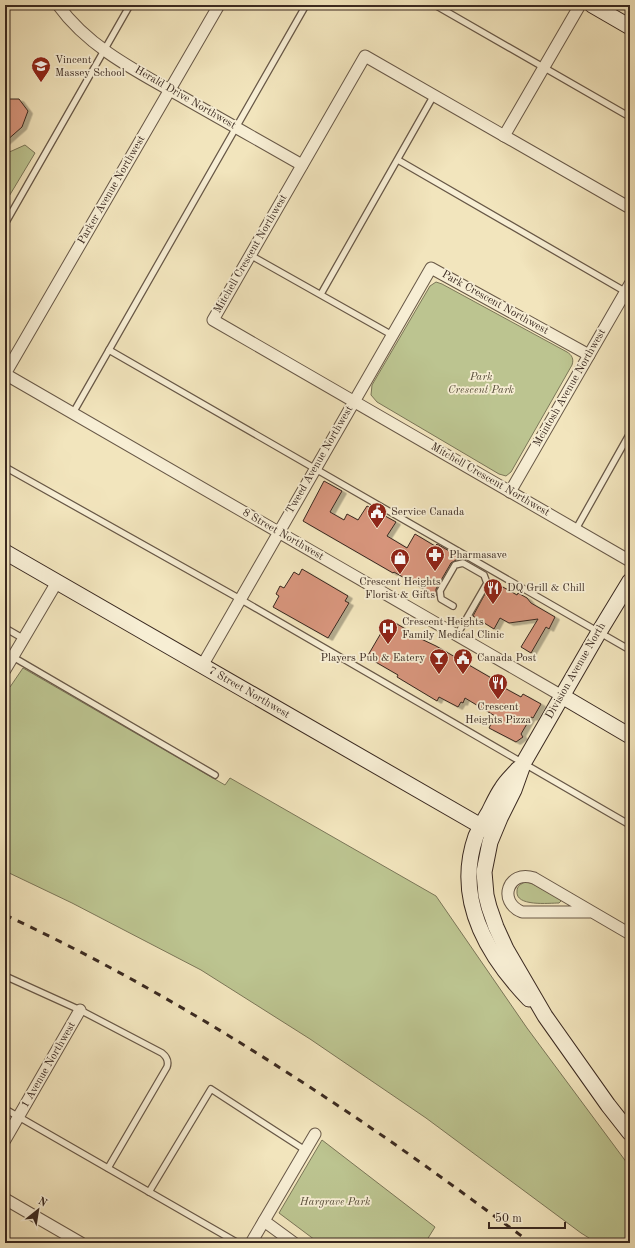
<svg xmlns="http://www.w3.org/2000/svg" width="635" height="1248" viewBox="0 0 635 1248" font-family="'Old Standard TT',serif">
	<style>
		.green { fill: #bcc490; stroke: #7b7658 }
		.building { fill: #d7957b; stroke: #3a2920; filter: url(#shadow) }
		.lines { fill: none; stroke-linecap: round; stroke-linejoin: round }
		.lane-casing { stroke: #685847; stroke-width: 8 }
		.street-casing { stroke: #685847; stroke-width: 13 }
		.secondary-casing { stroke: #3a2920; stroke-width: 17 }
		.lane { stroke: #f7eed4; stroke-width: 5.5 }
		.street { stroke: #f7eed4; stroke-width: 11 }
		.secondary { stroke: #f7eed4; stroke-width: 15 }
		.rail { stroke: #3a2920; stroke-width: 3; stroke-dasharray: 7 7; stroke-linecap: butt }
		.labels { text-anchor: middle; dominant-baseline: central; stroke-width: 3.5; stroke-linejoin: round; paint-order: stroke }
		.poi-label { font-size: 11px; fill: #3a2920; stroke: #f7eed4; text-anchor: start }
		.street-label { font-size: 11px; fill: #3a2920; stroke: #f7eed4 }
		.park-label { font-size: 11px; font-style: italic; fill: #5a503c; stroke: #f7eed4 }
	</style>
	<defs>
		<filter id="shadow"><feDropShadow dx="4.5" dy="2.5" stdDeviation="0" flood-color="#0004"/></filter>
	</defs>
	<rect width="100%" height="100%" fill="#f2e5bd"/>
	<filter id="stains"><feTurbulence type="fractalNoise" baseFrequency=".005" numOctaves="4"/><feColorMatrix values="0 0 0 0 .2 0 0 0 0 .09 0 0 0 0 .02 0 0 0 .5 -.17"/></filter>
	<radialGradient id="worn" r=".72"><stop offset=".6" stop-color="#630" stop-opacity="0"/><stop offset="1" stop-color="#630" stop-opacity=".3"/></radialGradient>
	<g class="green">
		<polygon points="25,145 35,153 5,203 5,154"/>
		<path d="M436,282l6,2 125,68c5,3 7,7 5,13l-61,107 -5,4 -7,-2 -122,-72 -6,-7 1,-10 58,-99z"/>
		<polygon points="23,668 225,785 230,778 436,896 527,1028 630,1167 630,1243 597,1243 581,1233 426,1118 310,1039 201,970 72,903 5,871 5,689 10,687"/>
		<path d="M525,882l6,1 29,16 1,2 -2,2c-10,0 -44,4 -42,-12 0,-5 4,-7 8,-9z"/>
		<polygon points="322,1140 435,1227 425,1243 319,1243 279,1213"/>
	</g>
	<g class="building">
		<polygon points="5,99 19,99 28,111 22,127 5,142"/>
		<polygon points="324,481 342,491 330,512 344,520 347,514 358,520 367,506 396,522 387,536 407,548 415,534 435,546 437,544 458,556 456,560 451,563 436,589 436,596 394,572 393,573 303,521"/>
		<polygon points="302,569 348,596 345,601 349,603 328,638 273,607 279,596 276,594 280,586 284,588 294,572 299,575"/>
		<polygon points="492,581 517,595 518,593 527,598 531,603 555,617 549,629 546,627 531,653 521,647 538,619 509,623 500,618 494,629 473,616"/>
		<polygon points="388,621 391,623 392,621 419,637 419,638 436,646 500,683 499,685 521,697 523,694 541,704 533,718 531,717 521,734 523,737 516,742 489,728 495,716 465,698 463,703 461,702 458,707 439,697 437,701 397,677 398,675 367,657"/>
	</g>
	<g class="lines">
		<g class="lane-casing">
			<g id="lane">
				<polyline points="435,5 630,117"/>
				<polyline points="398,160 626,292"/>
				<polyline points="5,224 130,5"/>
				<polyline points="250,255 392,335"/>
				<polyline points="321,294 434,95"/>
				<polyline points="109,350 630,650"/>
				<polyline points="73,413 306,5"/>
				<polyline points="5,467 240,599 630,825"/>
				<polyline points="576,529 630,433"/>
				<polyline points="453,606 441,599 440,591 455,565 463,563 484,575 487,583 457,635"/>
				<polyline points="5,628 24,639"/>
				<polyline points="13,657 215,775"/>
				<path d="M5,976l75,34 82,43c5,4 7,8 5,14l-59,101"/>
				<polyline points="5,1109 238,1243"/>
				<polyline points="149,1192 211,1089 305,1150"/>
			</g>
		</g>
		<g class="street-casing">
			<g id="street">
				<path d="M58,5c31,43 80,67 126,93 39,22 79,45 118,67"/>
				<polyline points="504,136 580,5"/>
				<polyline points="630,208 365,56 213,320 630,561"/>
				<polyline points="5,374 562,696"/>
				<polyline points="5,374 219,5"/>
				<polyline points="510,492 630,284"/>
				<polyline points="202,666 431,268 589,355"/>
				<polyline points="5,670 57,582"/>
				<path d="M592,912h-70c-25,-10 -14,-43 12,-34l96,56"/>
				<polyline points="5,1140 80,1010"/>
				<polyline points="5,1199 81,1243"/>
				<polyline points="264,1221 294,1243"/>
				<polyline points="251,1243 315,1134"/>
			</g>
		</g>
		<g class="secondary-casing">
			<g id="secondary">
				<polyline points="592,5 630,27"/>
				<polyline points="5,552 493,833"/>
				<polyline points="630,581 599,632 524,762 514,790 500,818 490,842 484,872 486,895 489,907 496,927 506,949 545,1016 608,1105 630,1133"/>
				<polyline points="562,696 630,736"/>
				<path d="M518,769c-5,6 -12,12 -16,19 -5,7 -9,16 -13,24 -5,8 -9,16 -13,24 -22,62 11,119 53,163"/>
			</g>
		</g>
		<use href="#lane" class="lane"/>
		<use href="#street" class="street"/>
		<use href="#secondary" class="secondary"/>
		<path class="rail" d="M5,915c119,55 232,123 341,196 63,42 124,87 185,132"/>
	</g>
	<defs>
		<g id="school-pin" transform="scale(1)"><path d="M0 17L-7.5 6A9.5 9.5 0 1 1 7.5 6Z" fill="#8f2418" stroke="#f7eed4"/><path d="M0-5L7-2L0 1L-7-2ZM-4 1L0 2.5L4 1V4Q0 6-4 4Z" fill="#fff"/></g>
		<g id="civic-pin" transform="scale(1)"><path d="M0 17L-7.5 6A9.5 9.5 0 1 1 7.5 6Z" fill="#8f2418" stroke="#f7eed4"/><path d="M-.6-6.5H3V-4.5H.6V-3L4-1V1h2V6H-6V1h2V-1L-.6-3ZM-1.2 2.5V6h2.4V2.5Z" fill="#fff"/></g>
		<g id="pharmacy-pin" transform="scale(1)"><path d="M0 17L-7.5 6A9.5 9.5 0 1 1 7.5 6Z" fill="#8f2418" stroke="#f7eed4"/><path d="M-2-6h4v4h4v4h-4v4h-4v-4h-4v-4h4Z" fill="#fff"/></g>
		<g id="shop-pin" transform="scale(1)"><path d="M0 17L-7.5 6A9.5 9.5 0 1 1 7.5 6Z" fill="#8f2418" stroke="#f7eed4"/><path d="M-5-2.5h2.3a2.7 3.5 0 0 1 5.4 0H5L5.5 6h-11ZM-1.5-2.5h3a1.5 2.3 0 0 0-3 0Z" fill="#fff"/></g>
		<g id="restaurant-pin" transform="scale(1)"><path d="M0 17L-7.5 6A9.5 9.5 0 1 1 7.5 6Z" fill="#8f2418" stroke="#f7eed4"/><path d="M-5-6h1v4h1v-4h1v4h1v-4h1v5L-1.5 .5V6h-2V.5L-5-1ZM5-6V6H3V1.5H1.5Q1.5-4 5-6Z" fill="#fff"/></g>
		<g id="hospital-pin" transform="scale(1)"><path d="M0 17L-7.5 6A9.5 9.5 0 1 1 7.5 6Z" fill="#8f2418" stroke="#f7eed4"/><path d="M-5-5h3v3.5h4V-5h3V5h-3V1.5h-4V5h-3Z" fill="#fff"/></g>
		<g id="bar-pin" transform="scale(1)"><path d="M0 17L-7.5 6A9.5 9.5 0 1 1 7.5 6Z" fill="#8f2418" stroke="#f7eed4"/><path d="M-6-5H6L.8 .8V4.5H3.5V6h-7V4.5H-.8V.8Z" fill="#fff"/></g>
	</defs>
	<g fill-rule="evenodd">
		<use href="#school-pin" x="41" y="66"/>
		<use href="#civic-pin" x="377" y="512"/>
		<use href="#pharmacy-pin" x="435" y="555"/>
		<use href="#shop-pin" x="400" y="558"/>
		<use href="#restaurant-pin" x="493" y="588"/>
		<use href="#hospital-pin" x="388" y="628"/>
		<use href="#bar-pin" x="439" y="658"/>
		<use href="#civic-pin" x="463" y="658"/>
		<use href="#restaurant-pin" x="498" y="683"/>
	</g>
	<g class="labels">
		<g class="poi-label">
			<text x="55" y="60">Vincent<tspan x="55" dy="13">Massey School</tspan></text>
			<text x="391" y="512">Service Canada</text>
			<text x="449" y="555">Pharmasave</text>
			<text x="400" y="582" text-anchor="middle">Crescent Heights<tspan x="400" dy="13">Florist &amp; Gifts</tspan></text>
			<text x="507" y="588">DQ Grill &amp; Chill</text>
			<text x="402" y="622">Crescent Heights<tspan x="402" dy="13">Family Medical Clinic</tspan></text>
			<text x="425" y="658" text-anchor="end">Players Pub &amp; Eatery</text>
			<text x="477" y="658">Canada Post</text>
			<text x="498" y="707" text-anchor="middle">Crescent<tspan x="498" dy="13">Heights Pizza</tspan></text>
		</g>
		<g class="street-label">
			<text transform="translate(185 98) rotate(30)">Herald Drive Northwest</text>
			<text transform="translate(112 190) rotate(-60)">Parker Avenue Northwest</text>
			<text transform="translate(251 254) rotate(-60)">Mitchell Crescent Northwest</text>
			<text transform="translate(495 303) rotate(29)">Park Crescent Northwest</text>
			<text transform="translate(570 388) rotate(-60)">Mcintosh Avenue Northwest</text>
			<text transform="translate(320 460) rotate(-60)">Tweed Avenue Northwest</text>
			<text transform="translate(490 480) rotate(30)">Mitchell Crescent Northwest</text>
			<text transform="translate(283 535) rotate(30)">8 Street Northwest</text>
			<text transform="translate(576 671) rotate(-60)">Division Avenue North</text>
			<text transform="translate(249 693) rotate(30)">7 Street Northwest</text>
			<text transform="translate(49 1065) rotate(-60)">1 Avenue Northwest</text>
		</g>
		<g class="park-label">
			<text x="481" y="377">Park<tspan x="481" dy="13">Crescent Park</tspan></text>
			<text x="335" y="1202">Hargrave Park</text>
		</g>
	</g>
	<rect width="635" height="1248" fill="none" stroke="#f2e5bd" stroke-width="20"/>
	<rect x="6" y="6" width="623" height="1236" fill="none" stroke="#3a2920" stroke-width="2"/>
	<rect x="10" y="10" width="615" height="1228" fill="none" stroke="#3a2920"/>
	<g transform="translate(38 1210) rotate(30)" stroke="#f7eed4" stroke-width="3" paint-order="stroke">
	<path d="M0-3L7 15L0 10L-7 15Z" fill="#3a2920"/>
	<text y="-6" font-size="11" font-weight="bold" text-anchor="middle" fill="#3a2920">N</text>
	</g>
	<path d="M489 1222v6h76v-6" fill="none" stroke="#3a2920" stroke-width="2"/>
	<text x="495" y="1222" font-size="12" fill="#3a2920" stroke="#f7eed4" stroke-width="3" paint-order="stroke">50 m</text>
	<rect width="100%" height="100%" filter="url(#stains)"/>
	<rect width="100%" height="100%" fill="url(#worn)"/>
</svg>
